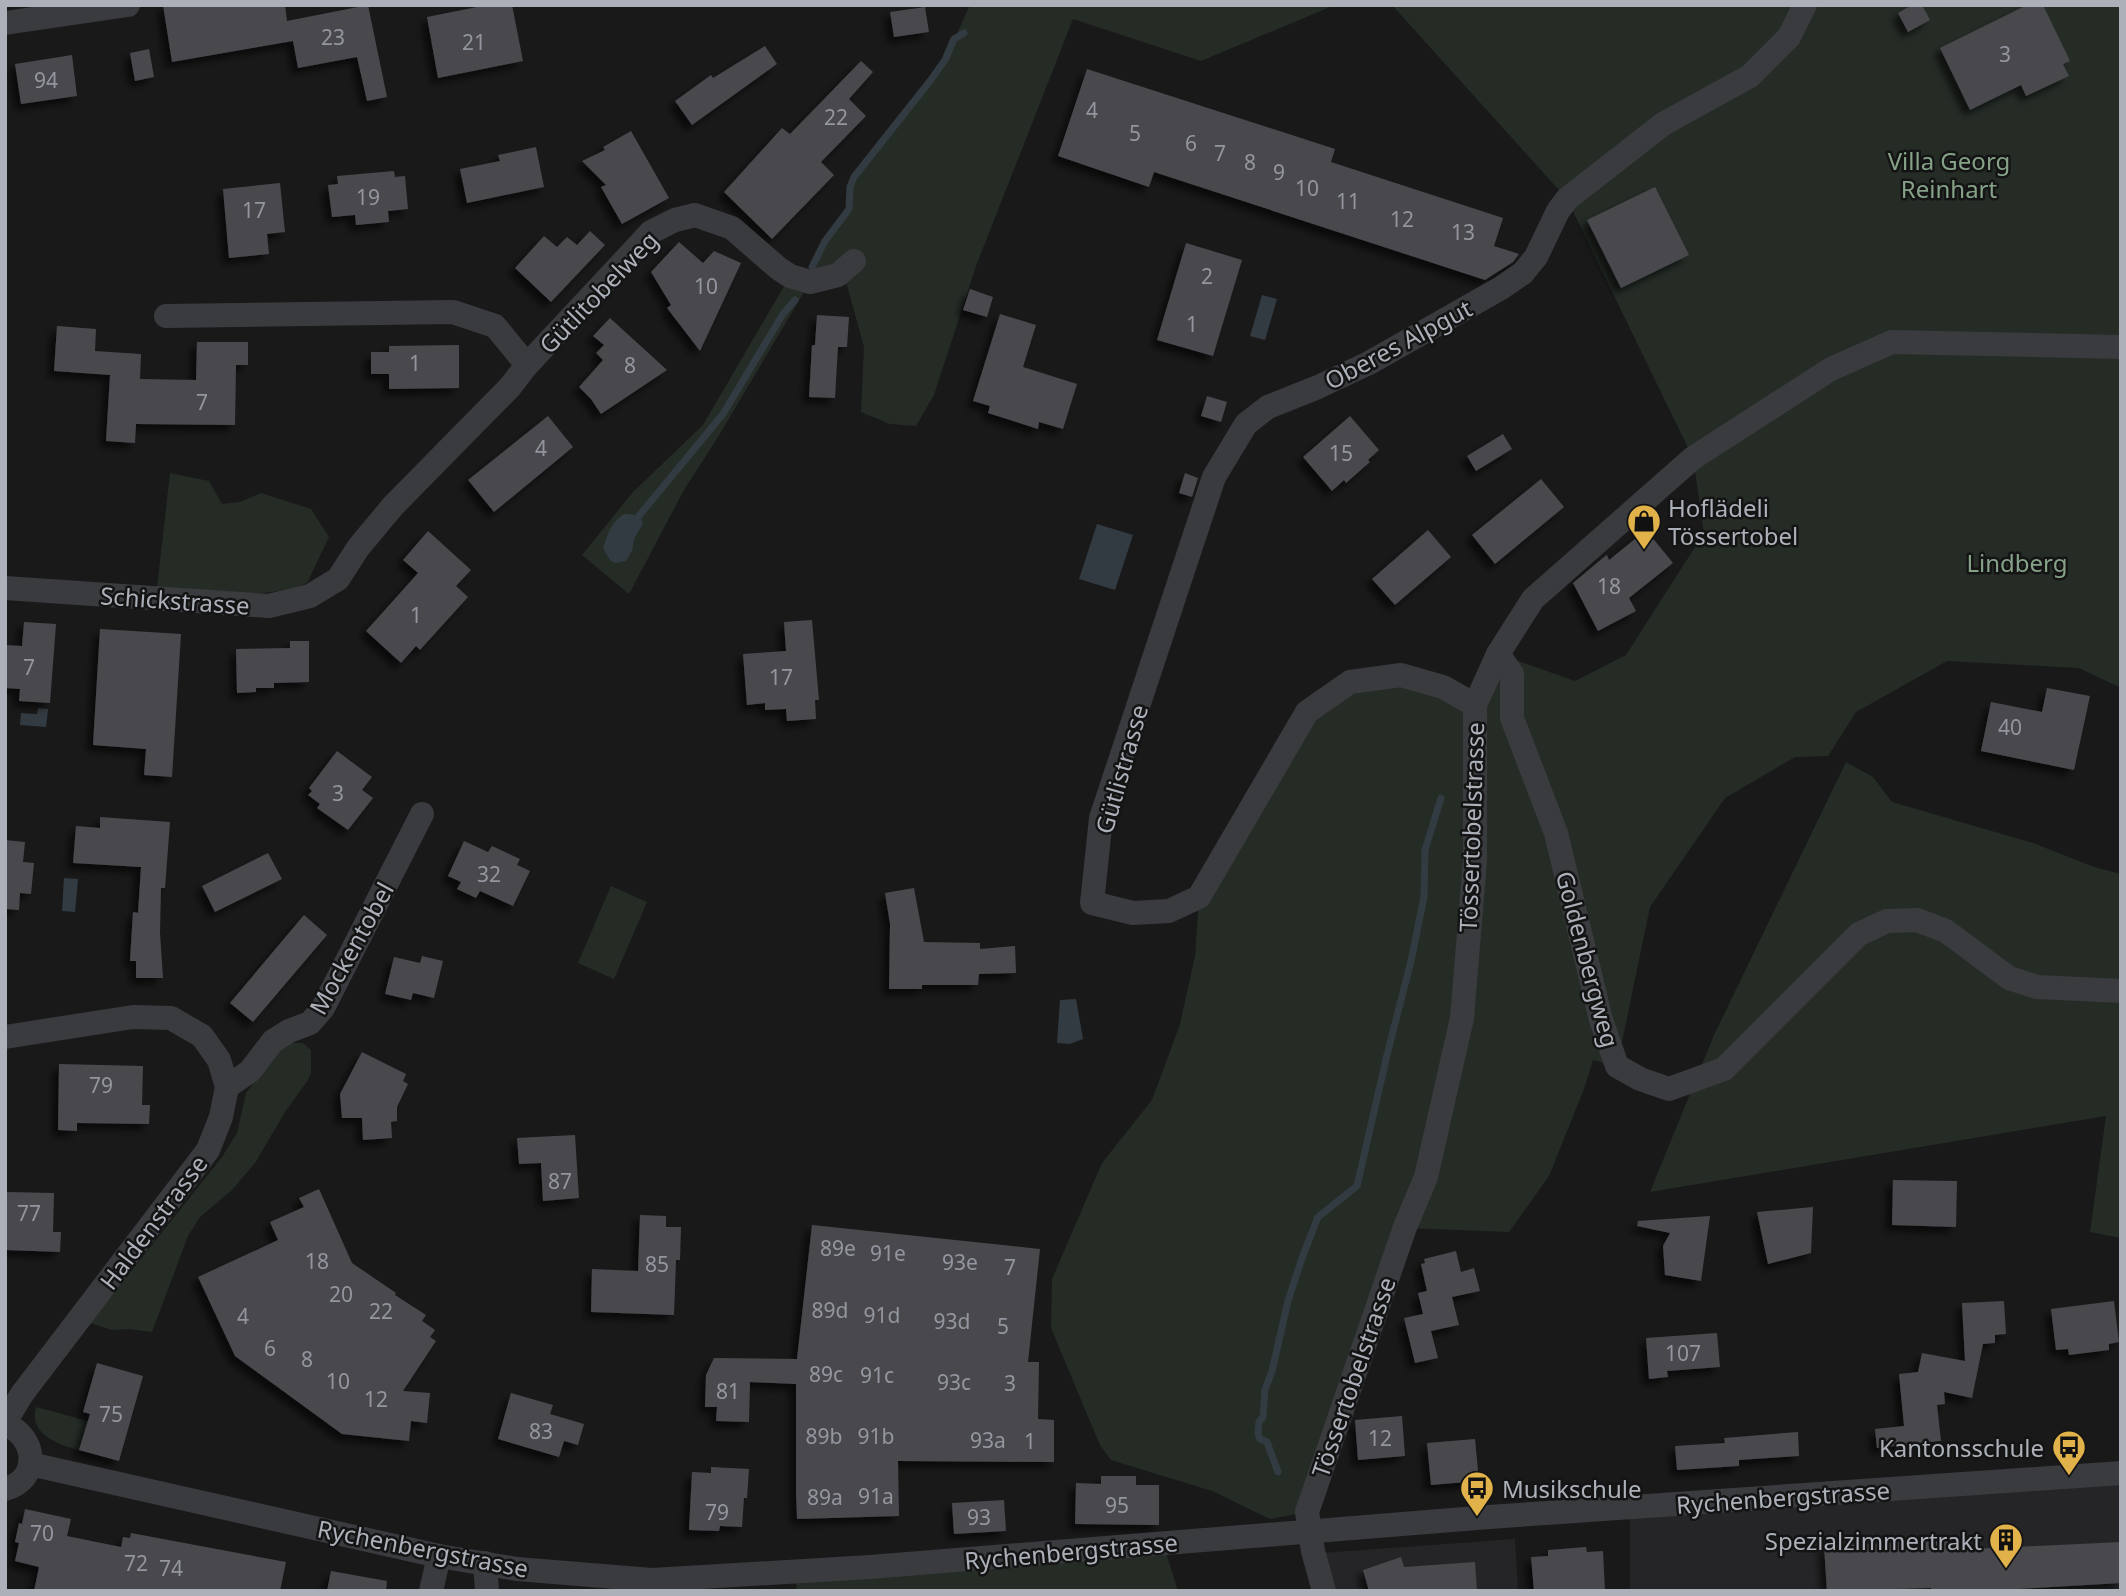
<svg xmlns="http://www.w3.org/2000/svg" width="2126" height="1596" viewBox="0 0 2126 1596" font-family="'Noto Sans',sans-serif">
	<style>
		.built { fill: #252527 }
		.green { fill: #252c26 }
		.water { fill: #333b42 }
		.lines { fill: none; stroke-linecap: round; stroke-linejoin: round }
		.stream { stroke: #333b42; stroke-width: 7 }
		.building { fill: #48494d; filter: url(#shadow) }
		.minor { stroke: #3a3b3f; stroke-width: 24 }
		.labels { text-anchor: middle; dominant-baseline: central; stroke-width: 5; stroke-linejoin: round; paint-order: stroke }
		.number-label { font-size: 21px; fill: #93969e }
		.park-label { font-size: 24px; fill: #85a288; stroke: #141415 }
		.street-label { font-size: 24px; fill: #acb0b9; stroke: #141415 }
		.poi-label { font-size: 24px; fill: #acb0b9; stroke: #141415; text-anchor: start }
	</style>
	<defs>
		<filter id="shadow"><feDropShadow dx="-6" dy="6" stdDeviation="3.5" flood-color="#0009"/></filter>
	</defs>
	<rect width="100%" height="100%" fill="#19191a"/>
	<g class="built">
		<polygon points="2121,1473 2121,1591 1630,1591 1630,1507"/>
		<polygon points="1515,1539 1518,1591 1330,1591 1321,1553"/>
	</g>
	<g class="green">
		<polygon points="970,5 1335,5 1201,61 1073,19 976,266 934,395 916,426 890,424 861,412 864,347 847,285 838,275 812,267 825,241 849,209 850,187 854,177 945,60"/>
		<polygon points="1392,5 2121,5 2121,688 2079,668 1947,661 1856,712 1828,756 1795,757 1725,798 1650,907 1617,1066 1593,1060 1584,1089 1549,1176 1509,1232 1405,1228 1307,1512 1270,1519 1212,1491 1111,1460 1100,1445 1051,1328 1052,1279 1102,1163 1152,1100 1180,1024 1195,956 1199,897 1307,712 1401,675 1474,705 1498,654 1575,681 1626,655 1704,533 1693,458 1567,199"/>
		<polygon points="790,276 810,282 718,437 684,490 629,594 582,555 633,492 703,425"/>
		<path d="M170,473l39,8 13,23 18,-2 21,-9 50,16 18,28 -22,46c-47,19 -100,8 -150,5z"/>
		<polygon points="1846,762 1873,777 1892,802 2033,843 2094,867 2121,874 2121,1238 2090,1232 2106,1116 1650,1192 1714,1035"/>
		<polygon points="611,886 647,902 614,979 578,963"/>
		<polygon points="289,1043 303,1043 311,1050 311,1073 308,1080 285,1112 255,1163 232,1190 200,1217 188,1236 152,1332 129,1329 112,1330 90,1323 222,1157 237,1133 246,1093 279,1050"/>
		<path d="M36,1407l52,14 -9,29c-20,-5 -51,-16 -43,-43z"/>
		<polygon points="1163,1543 1178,1591 797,1591 795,1572"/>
	</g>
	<g class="water">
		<polygon points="1262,295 1277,299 1265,340 1250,336"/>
		<path d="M624,514c8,0 15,1 19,9l-9,16 -2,12 -6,10 -11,2 -5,-3 -7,-12c5,-14 7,-25 21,-34z"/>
		<polygon points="1097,524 1133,535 1115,590 1079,579"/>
		<polygon points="38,708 48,709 46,727 20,725 21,713 37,714"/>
		<polygon points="64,878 78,879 75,912 62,911"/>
		<polygon points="1076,999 1083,1039 1070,1044 1057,1043 1060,1000"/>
	</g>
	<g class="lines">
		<g class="stream">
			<polyline points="812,267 825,241 849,209 850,187 854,177 930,81 945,60 954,39 964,33"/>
			<polyline points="638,517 723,414 783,314 795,300"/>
			<polyline points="1278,1472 1267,1442 1260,1439 1258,1434 1259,1422 1263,1417 1265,1390 1272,1371 1288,1301 1302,1258 1318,1217 1357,1186 1387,1055 1411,961 1424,897 1425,850 1441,798"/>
		</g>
	</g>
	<g class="building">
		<polygon points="163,5 285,5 287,21 368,5 387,97 367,101 357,57 298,68 293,41 172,62"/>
		<polygon points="487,5 512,5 523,61 438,78 427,17"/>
		<polygon points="1912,5 1922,5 1930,20 1908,32 1898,13"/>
		<polygon points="2027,5 2043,5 2070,61 2063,64 2069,76 2026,96 2021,85 1970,110 1940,48"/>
		<polygon points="925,7 929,32 894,37 890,12"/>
		<polygon points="765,46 777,64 692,125 675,101 711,75 713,78"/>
		<polygon points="149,49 154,77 135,81 130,53"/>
		<polygon points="72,55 77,96 21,104 15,64"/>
		<polygon points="861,61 873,72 849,99 866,116 821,162 834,175 772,239 724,192 782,128 790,134"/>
		<polygon points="1087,69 1335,149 1331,162 1503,218 1494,246 1519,254 1513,262 1485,280 1154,172 1149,187 1058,156"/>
		<polygon points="631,131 669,198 622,224 601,187 606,185 582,161 605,150 603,147"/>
		<polygon points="536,147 544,187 467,203 460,169 500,161 498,155"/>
		<polygon points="394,171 395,177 405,176 408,209 388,211 389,222 356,225 355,215 332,217 328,185 338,184 337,176"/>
		<polygon points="280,183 285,232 267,234 269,254 229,258 223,189"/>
		<polygon points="1655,187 1689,255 1621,288 1587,220"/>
		<polygon points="590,231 605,245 551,302 515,268 544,236 557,247 567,237 577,245"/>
		<polygon points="679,242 703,263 714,251 741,263 700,351 667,308 671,305 651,272"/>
		<polygon points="1186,243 1242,260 1213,356 1157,340"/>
		<polygon points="970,289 993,297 987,317 963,310"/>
		<polygon points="1000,314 1036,325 1023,367 1077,384 1063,429 1039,422 1038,429 988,413 990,406 973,401"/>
		<polygon points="817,315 849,317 847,347 838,347 835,398 809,397 812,345 815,345"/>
		<polygon points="610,318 667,370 601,414 591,399 579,387 603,360 596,353 604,345 593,336"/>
		<polygon points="57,326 96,329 95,351 141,354 140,379 196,380 197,342 248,342 248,365 236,365 235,425 136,424 135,443 106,441 110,375 54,371"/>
		<polygon points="459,345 459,388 389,389 389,374 371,374 371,352 389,352 389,346"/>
		<polygon points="1207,396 1227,402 1221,422 1201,416"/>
		<polygon points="548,416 573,447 494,512 468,480"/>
		<polygon points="1350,416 1379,450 1368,460 1370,462 1346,483 1344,480 1332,491 1303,457"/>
		<polygon points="1503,434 1512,449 1476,471 1467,456"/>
		<polygon points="1185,473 1198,478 1192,497 1179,493"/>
		<polygon points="1541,479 1564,507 1495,564 1472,535"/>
		<polygon points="1428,530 1451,557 1395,605 1372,579"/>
		<polygon points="1646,530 1673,563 1629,598 1636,611 1598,631 1573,583 1604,557 1607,555 1609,560"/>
		<polygon points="428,531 471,570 456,586 468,597 420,650 416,646 401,663 366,631 418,573 403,560"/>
		<polygon points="812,620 819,700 815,700 816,719 787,721 786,709 765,710 765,703 747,705 743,654 786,651 784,622"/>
		<polygon points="24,622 56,624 50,703 19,701 20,689 5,688 5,645 22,646"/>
		<polygon points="100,629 181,634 172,777 144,775 146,749 93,745"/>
		<polygon points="290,641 309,641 309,682 274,683 274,688 256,688 256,692 237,693 236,649 290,648"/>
		<polygon points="2047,688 2090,696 2074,770 1981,751 1991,702 2042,712"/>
		<polygon points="337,751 372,777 362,790 373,798 348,830 317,808 320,804 308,795 312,791 309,788"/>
		<polygon points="100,817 170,822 165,888 161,888 160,933 163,978 136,978 136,961 130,961 133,912 138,913 141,867 73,863 76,826 100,828"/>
		<polygon points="5,840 25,842 23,862 34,863 31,894 20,893 19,910 5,909"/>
		<polygon points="464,841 488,852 492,846 520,859 517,865 530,871 513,906 480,891 476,898 457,889 461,882 448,876"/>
		<polygon points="268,853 282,879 215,912 202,886"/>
		<polygon points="914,888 924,942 980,943 980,949 1015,946 1016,973 979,974 978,985 922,985 922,989 889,989 890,924 885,893"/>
		<polygon points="304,915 327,935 253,1022 230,1003"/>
		<polygon points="422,956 443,961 434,998 413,993 411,1000 385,994 394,957 420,963"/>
		<polygon points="362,1052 406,1074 403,1081 408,1084 397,1107 397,1121 391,1122 392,1138 363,1140 362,1118 342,1118 340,1094"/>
		<polygon points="59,1064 143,1066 142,1105 150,1105 149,1124 77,1123 77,1131 58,1130"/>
		<polygon points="575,1135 579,1198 543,1201 541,1163 519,1164 517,1138"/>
		<polygon points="1893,1180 1957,1181 1956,1227 1892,1225"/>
		<polygon points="319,1189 352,1263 396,1293 395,1295 426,1315 422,1321 435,1330 430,1337 436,1341 403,1391 430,1393 427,1423 411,1421 409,1441 342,1434 235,1356 198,1277 278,1240 270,1222 304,1207 299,1198"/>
		<polygon points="5,1192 54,1193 53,1232 61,1232 60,1252 5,1250"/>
		<polygon points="1813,1207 1811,1253 1768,1264 1757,1212"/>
		<polygon points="640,1215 666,1216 666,1227 681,1227 680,1260 676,1260 674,1315 591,1312 592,1269 638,1271"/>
		<polygon points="1710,1216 1701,1281 1665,1275 1663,1246 1670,1233 1637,1226 1638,1221"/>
		<polygon points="812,1225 1040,1249 1028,1362 1039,1362 1038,1419 1054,1420 1054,1462 898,1461 899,1516 797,1519 796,1491 796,1384 750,1382 749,1422 716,1421 717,1407 705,1407 706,1375 714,1358 797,1359"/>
		<polygon points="1456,1251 1461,1272 1474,1268 1480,1291 1452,1297 1459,1325 1431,1331 1438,1358 1415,1363 1404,1318 1423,1314 1418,1293 1427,1291 1421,1264 1425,1263 1424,1259"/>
		<polygon points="2004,1301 2006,1334 1995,1335 1995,1343 1983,1344 1972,1398 1944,1392 1945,1404 1937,1405 1941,1441 1877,1448 1875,1429 1904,1426 1899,1374 1918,1372 1922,1353 1965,1361 1962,1303"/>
		<polygon points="2114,1301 2119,1342 2109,1344 2109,1350 2069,1355 2068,1349 2056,1350 2051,1309"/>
		<polygon points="1717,1333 1720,1367 1667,1371 1668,1377 1649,1379 1646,1338"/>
		<polygon points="97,1363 143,1376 119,1461 79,1450 90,1414 83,1412"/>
		<polygon points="511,1393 553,1405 550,1414 584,1424 578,1445 564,1441 559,1457 498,1439"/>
		<polygon points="1402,1416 1405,1456 1358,1460 1355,1420"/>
		<polygon points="1798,1432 1799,1456 1739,1460 1739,1466 1677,1470 1675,1446 1725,1443 1724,1438"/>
		<polygon points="1475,1439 1479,1481 1431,1485 1427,1443"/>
		<polygon points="711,1467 749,1469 747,1498 744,1498 742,1527 720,1526 719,1531 689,1530 692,1472 711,1473"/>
		<polygon points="1101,1476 1136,1476 1136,1485 1159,1485 1159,1525 1075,1524 1076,1483 1101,1484"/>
		<polygon points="1004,1500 1006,1531 954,1534 952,1503"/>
		<polygon points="25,1509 71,1519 67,1536 121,1547 123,1537 130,1538 131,1533 286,1562 280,1591 34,1591 39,1567 15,1561 19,1543 15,1542 19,1523 22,1524"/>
		<polygon points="1948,1540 1949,1550 2121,1542 2121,1583 1980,1591 1931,1591 1931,1588 1827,1591 1824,1546"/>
		<polygon points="1586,1547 1587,1552 1603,1551 1605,1591 1534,1591 1531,1557 1548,1556 1548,1550"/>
		<polygon points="1401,1557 1404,1567 1475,1562 1477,1591 1369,1591 1363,1570"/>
		<polygon points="331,1571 387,1581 386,1591 327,1591"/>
	</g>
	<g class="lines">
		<g class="minor">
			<polyline points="5,23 128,5"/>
			<polyline points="527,365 651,232 675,220 695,215 732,228 778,268 790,276 810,282 838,275 854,261"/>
			<polyline points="5,588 269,606 310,596 338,579 358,548 392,507 510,387 527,365 495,326 453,312 166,316"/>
			<polyline points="1498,654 1512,674 1512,718 1556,833 1601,1020 1617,1066 1640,1079 1669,1089 1724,1069 1859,934 1887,921 1917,920 1946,931 2009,978 2037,987 2121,991"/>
			<polyline points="1475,705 1443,687 1401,675 1350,682 1307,712 1199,897 1169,911 1133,913 1092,903 1101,818 1214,477 1246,424 1268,407 1318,387 1369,363 1501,288 1523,273 1536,257 1558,211 1567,199 1663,124 1750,76 1789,37 1805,5"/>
			<polyline points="5,1037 133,1017 171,1018 202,1036 219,1060 227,1087 221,1117 208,1150 22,1394 5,1422"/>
			<polyline points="227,1087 250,1071 273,1041 289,1031 310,1023 323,1008 422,814"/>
			<path d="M5,1424c32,13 36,55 0,65"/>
			<polyline points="30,1464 439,1556 517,1569 652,1580 870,1567 1489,1517 2121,1473"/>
			<polyline points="485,1563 487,1591"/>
			<polyline points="431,1591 439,1556"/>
			<polyline points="1324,1591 1313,1551 1307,1512 1405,1227 1426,1177 1462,1018 1475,860 1475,705 1498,654 1533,599 1693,458 1831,369 1892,342 2121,347"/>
		</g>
	</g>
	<defs>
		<g id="shop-pin" transform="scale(1.75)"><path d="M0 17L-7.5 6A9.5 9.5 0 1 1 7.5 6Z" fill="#e1b24a" stroke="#141415"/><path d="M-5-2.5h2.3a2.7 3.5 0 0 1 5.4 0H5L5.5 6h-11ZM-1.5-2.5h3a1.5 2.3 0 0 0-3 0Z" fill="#111"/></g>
		<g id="bus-pin" transform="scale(1.75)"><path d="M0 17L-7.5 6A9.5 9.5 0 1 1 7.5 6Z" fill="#e1b24a" stroke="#141415"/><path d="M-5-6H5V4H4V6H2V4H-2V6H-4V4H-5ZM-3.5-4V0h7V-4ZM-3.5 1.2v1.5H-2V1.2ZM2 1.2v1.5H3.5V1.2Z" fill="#111"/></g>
		<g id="building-pin" transform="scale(1.75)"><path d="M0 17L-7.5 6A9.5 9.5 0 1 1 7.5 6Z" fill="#e1b24a" stroke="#141415"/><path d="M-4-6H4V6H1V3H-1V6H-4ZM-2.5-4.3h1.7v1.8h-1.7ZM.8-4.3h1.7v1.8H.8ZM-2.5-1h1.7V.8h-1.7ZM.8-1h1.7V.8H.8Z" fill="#111"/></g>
	</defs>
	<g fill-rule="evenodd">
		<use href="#shop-pin" x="1644" y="521"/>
		<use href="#bus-pin" x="2069" y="1447"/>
		<use href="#bus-pin" x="1477" y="1488"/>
		<use href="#building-pin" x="2006" y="1540"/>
	</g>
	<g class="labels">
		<g class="number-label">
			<text x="333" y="37">23</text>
			<text x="474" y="42">21</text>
			<text x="2005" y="54">3</text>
			<text x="46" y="80">94</text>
			<text x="1092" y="110">4</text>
			<text x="836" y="117">22</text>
			<text x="1135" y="133">5</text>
			<text x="1191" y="143">6</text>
			<text x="1220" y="153">7</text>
			<text x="1250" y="162">8</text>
			<text x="1279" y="172">9</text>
			<text x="1307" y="188">10</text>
			<text x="368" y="197">19</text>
			<text x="1348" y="201">11</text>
			<text x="254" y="210">17</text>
			<text x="1402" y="219">12</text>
			<text x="1463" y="232">13</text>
			<text x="1207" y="276">2</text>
			<text x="706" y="286">10</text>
			<text x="1192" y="324">1</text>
			<text x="415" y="363">1</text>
			<text x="630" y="365">8</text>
			<text x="202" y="402">7</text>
			<text x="541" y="448">4</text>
			<text x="1341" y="453">15</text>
			<text x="1609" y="586">18</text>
			<text x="416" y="615">1</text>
			<text x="29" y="667">7</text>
			<text x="781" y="677">17</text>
			<text x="2010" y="727">40</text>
			<text x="338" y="793">3</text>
			<text x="489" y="874">32</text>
			<text x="101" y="1085">79</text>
			<text x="560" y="1181">87</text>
			<text x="29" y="1213">77</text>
			<text x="838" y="1248">89e</text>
			<text x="888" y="1253">91e</text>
			<text x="317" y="1261">18</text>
			<text x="960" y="1262">93e</text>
			<text x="657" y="1264">85</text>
			<text x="1010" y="1267">7</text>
			<text x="341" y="1294">20</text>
			<text x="830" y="1310">89d</text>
			<text x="381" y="1311">22</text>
			<text x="882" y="1315">91d</text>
			<text x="243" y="1316">4</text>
			<text x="952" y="1321">93d</text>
			<text x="1003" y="1326">5</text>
			<text x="270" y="1348">6</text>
			<text x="1683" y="1353">107</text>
			<text x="307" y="1359">8</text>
			<text x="826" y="1374">89c</text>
			<text x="877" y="1375">91c</text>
			<text x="338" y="1381">10</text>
			<text x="954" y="1382">93c</text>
			<text x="1010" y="1383">3</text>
			<text x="728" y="1391">81</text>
			<text x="376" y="1399">12</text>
			<text x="111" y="1414">75</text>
			<text x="541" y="1431">83</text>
			<text x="824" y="1436">89b</text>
			<text x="876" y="1436">91b</text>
			<text x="1380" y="1438">12</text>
			<text x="988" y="1440">93a</text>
			<text x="1030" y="1441">1</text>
			<text x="876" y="1496">91a</text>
			<text x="825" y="1497">89a</text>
			<text x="1117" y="1505">95</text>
			<text x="717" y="1512">79</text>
			<text x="979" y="1517">93</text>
			<text x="42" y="1533">70</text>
			<text x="136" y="1563">72</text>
			<text x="171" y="1568">74</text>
		</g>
		<g class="park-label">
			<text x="1949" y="160">Villa Georg<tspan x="1949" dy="28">Reinhart</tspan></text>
			<text x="2017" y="562">Lindberg</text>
		</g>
		<g class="street-label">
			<text transform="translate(598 292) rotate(-46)">Gütlitobelweg</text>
			<text transform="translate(1398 344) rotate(-28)">Oberes Alpgut</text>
			<text transform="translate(175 600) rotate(4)">Schickstrasse</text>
			<text transform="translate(1121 769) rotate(-74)">Gütlistrasse</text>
			<text transform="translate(1471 827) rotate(-88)">Tössertobelstrasse</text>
			<text transform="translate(351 948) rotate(-61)">Mockentobel</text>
			<text transform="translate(1588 959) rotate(75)">Goldenbergweg</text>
			<text transform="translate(153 1222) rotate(-53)">Haldenstrasse</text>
			<text transform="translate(1353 1377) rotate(-71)">Tössertobelstrasse</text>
			<text transform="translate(1783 1497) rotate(-4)">Rychenbergstrasse</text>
			<text transform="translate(423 1548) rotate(11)">Rychenbergstrasse</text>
			<text transform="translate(1071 1551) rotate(-5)">Rychenbergstrasse</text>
		</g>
		<g class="poi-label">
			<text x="1668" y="507">Hoflädeli<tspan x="1668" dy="28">Tössertobel</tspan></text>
			<text x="2044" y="1447" text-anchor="end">Kantonsschule</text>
			<text x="1502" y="1488">Musikschule</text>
			<text x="1982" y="1540" text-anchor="end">Spezialzimmertrakt</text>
		</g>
	</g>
	<rect width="2126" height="1596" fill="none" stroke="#acb0b9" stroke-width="14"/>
</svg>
